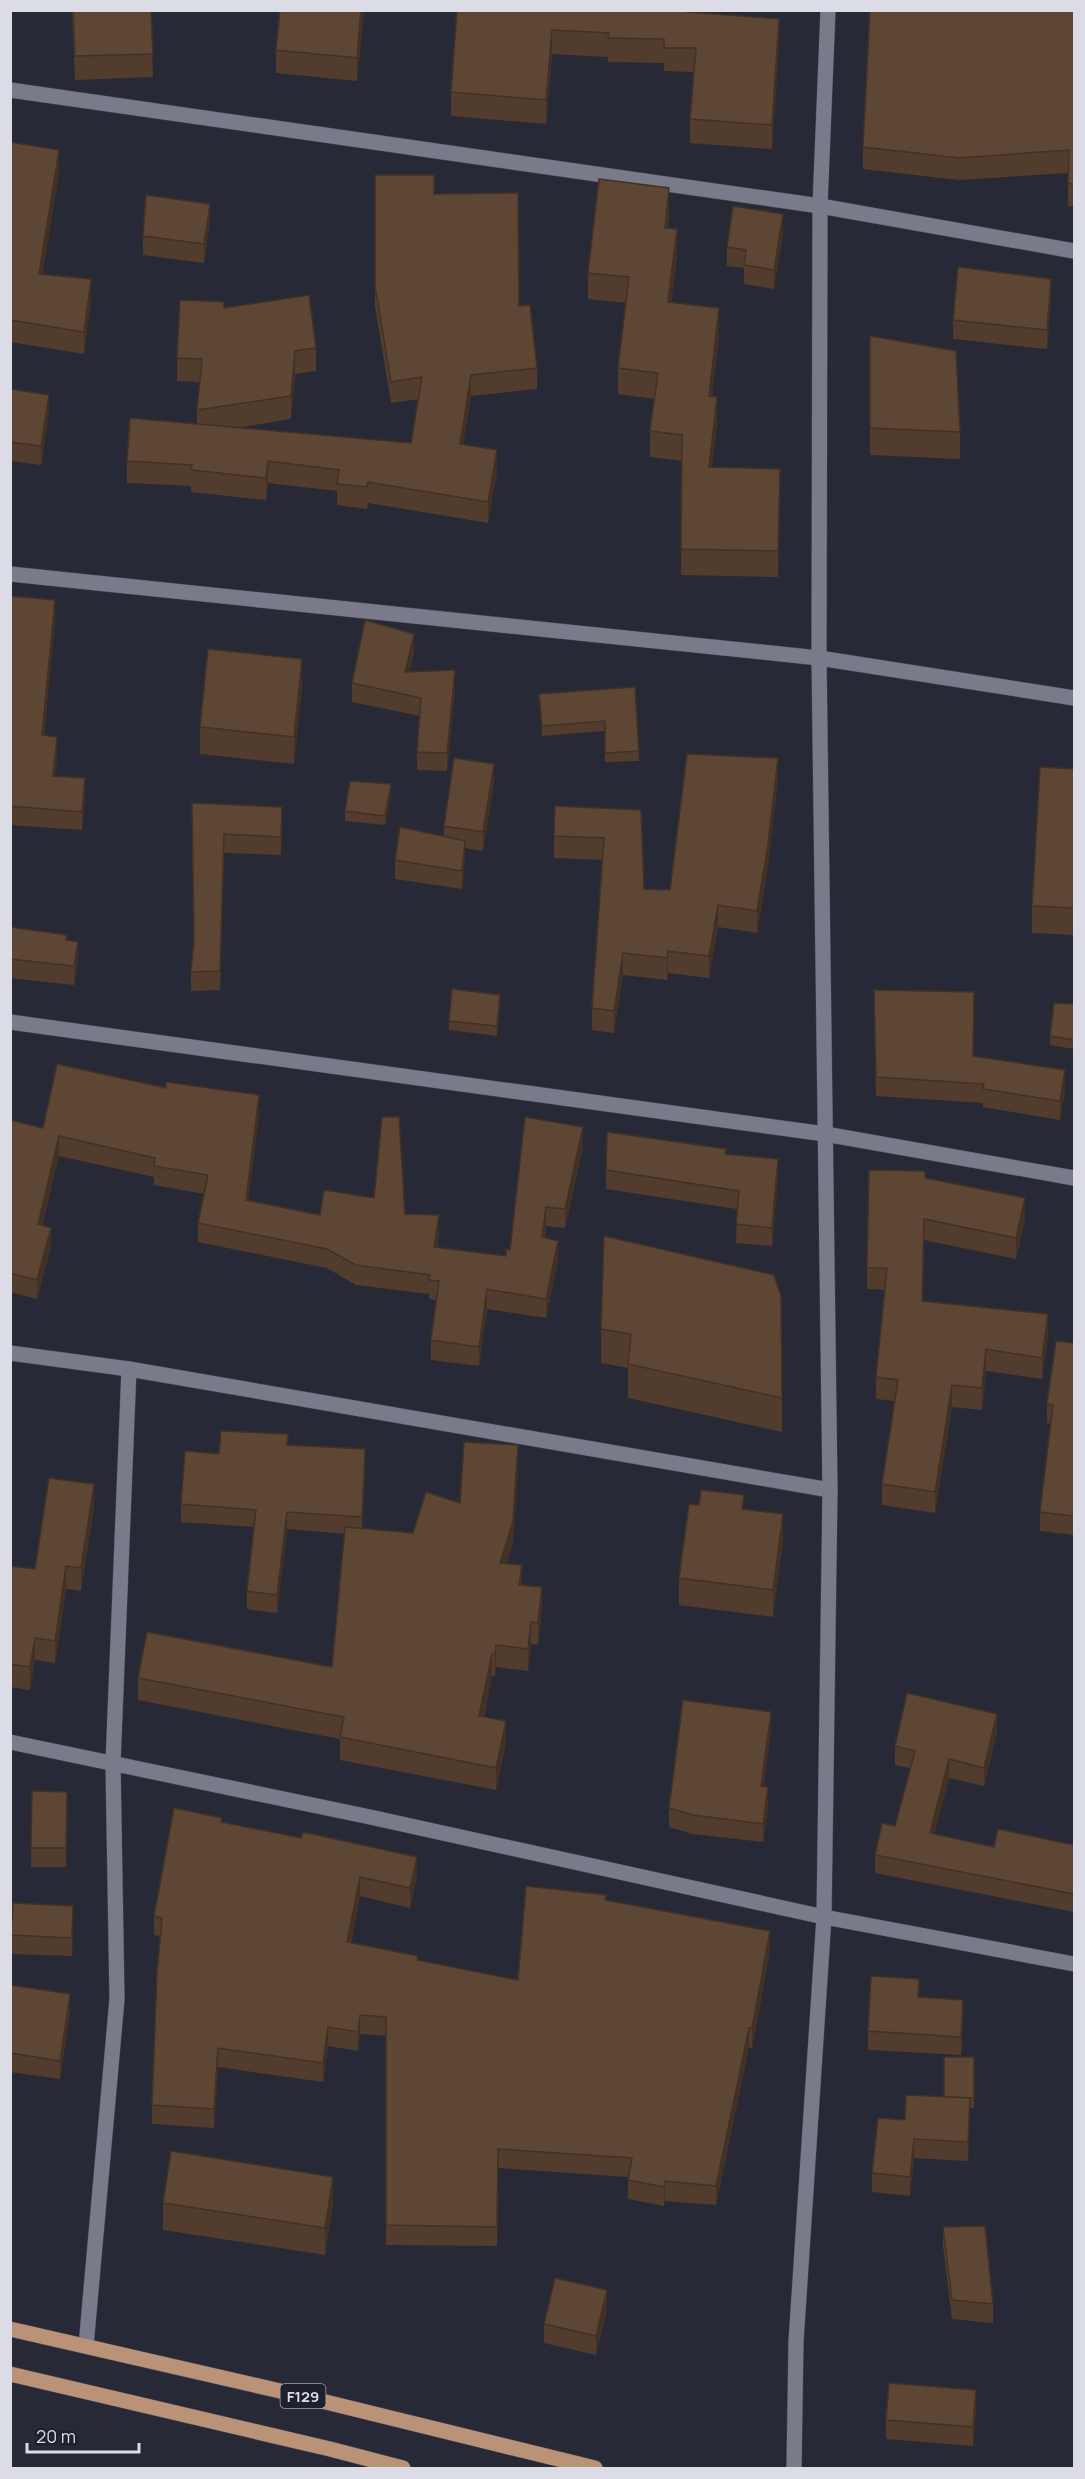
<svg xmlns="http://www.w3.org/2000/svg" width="1085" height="2479" viewBox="0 0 1085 2479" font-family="Manrope,sans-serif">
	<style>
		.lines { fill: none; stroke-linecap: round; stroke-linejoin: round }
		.minor-casing { stroke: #464752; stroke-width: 16 }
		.primary-casing { stroke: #464752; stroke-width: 16 }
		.minor { stroke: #797b8b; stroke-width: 15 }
		.primary { stroke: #b99277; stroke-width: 15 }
		.wall { fill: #513c2e }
		.shaded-wall { fill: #423125 }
		.building { fill: #5e4635; stroke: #423125; stroke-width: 1.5 }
		.labels { text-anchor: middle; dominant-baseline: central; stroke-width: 4.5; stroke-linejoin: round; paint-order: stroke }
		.shield { fill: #1f202d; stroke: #a3a4ae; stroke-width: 1.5 }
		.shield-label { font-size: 15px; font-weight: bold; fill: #dbdce5 }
	</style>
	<rect width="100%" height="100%" fill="#282937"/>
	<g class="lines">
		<g class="minor-casing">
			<g id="minor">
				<polyline points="10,90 820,206 1074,251"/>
				<polyline points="10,574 819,658 1074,698"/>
				<polyline points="10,1022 825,1134 1074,1178"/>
				<polyline points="10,1353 129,1369 830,1490"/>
				<polyline points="10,1742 370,1817 824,1917 1074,1964"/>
				<polyline points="86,2346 117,1999 113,1763 129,1369"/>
				<polyline points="794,2468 796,2342 824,1917 830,1490 819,658 820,206 828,10"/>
			</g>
		</g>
		<g class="primary-casing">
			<g id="primary">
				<polyline points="10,2329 289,2393 595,2468"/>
				<polyline points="10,2374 330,2449 403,2468"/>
			</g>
		</g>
		<use href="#minor" class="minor"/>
		<use href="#primary" class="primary"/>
	</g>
	<g class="wall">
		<polygon points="69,10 151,10 153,77 75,80 72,13 69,12"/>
		<polygon points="280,10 364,10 357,81 276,73 276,50"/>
		<polygon points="457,10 687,12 779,43 772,149 690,143 690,119 694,72 664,71 664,63 608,62 608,57 552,54 546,124 451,116 451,92"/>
		<polygon points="1074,10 1074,206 1068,206 1068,173 959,180 863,169 863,147"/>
		<polygon points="10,142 59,173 42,274 91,301 84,354 10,342"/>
		<polygon points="375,175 434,194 519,306 537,368 537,389 471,396 463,444 497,471 488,523 368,503 367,509 337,505 337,491 268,483 266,500 191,492 191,486 127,483 127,461 197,424 197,410 200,382 177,381 177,358 224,308 316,348 316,371 295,374 291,419 236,428 411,443 419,399 391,403 375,306"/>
		<polygon points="669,214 668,228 677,255 671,303 719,335 712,396 717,423 712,467 780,469 778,577 681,575 682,461 650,457 650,431 654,399 618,394 618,368 626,303 588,299 588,273"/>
		<polygon points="210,222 204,263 143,255 143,236"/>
		<polygon points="783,233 774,289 744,284 744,268 727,266 727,247"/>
		<polygon points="1051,298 1047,349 953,339 953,320"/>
		<polygon points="870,336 960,432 960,459 870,455"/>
		<polygon points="10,389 49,413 41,465 10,461"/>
		<polygon points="10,596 55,619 44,736 57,756 55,776 85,797 82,830 10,825"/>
		<polygon points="414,653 409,672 455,689 447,771 417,770 417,752 420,716 352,702 352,683"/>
		<polygon points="302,686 294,764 200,754 200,727"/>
		<polygon points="635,687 639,761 605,762 605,731 542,736 539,694"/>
		<polygon points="1074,769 1074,935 1032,933 1032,906"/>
		<polygon points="778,780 767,873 757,933 718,927 709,978 668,973 667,980 623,975 614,1033 592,1030 592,1008 603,860 554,858 554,836 641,810 644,889 670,890"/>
		<polygon points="494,783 483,851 465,848 465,859 462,889 395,879 395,860 444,836 444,826"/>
		<polygon points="391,794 385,825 345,821 345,811"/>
		<polygon points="192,803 282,825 281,855 224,853 220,990 191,991 191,972 194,943"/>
		<polygon points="10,927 67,940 78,961 74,985 10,978"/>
		<polygon points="1074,1004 1074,1049 1050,1045 1050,1036"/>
		<polygon points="500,1005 497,1036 449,1030 449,1021"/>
		<polygon points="874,1009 974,1056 1065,1089 1060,1120 983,1107 983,1103 876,1096"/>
		<polygon points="259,1115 248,1200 320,1215 405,1214 439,1234 437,1247 506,1256 583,1147 565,1228 546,1226 545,1238 558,1260 546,1318 487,1309 479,1366 431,1360 431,1340 436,1300 429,1299 429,1294 356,1285 327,1268 198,1242 198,1223 204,1194 154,1185 154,1177 59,1156 42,1225 51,1247 37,1299 10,1292 10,1120 43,1128"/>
		<polygon points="726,1154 778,1177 772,1246 736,1243 737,1209 606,1189 606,1170"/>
		<polygon points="925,1178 1025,1220 1016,1259 924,1240 923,1301 1048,1335 1042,1379 986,1371 982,1410 952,1407 935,1513 882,1505 882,1484 895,1401 876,1399 876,1377 885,1290 867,1289 867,1268"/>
		<polygon points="774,1275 782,1398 782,1432 628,1398 628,1368 601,1363 601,1329"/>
		<polygon points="1074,1343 1074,1535 1040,1531 1040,1512 1051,1424 1047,1423 1047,1404"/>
		<polygon points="288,1445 365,1467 362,1528 413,1533 518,1468 513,1543 507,1563 522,1585 542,1610 538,1645 531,1644 528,1671 496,1667 495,1676 492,1676 484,1717 506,1743 496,1790 340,1760 340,1739 138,1700 138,1678 332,1667 345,1534 287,1529 277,1613 247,1609 247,1591 254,1527 181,1522 181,1504 219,1454"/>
		<polygon points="94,1507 81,1591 66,1589 55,1663 35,1660 30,1690 10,1687 10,1566 35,1569"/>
		<polygon points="744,1509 783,1541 773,1617 679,1605 679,1578"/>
		<polygon points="771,1731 763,1786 768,1806 763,1842 693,1834 669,1827 669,1808"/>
		<polygon points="997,1732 984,1786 949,1778 934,1834 994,1847 1074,1845 1074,1912 875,1873 875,1855 895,1826 910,1768 895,1765 895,1746"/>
		<polygon points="32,1791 67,1792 66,1867 31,1867"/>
		<polygon points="222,1822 417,1876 410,1908 360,1896 351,1943 418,1960 518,1980 606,1900 770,1951 752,2048 749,2047 716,2205 665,2201 664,2206 628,2199 628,2177 498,2168 497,2246 386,2245 386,2036 360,2034 358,2051 328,2046 323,2082 218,2067 214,2128 152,2124 152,2105 160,1936 154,1935 154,1916"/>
		<polygon points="73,1924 72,1956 11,1954 11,1935"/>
		<polygon points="10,1985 70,2013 60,2079 10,2072"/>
		<polygon points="919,1997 963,2019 961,2055 868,2050 868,2031"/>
		<polygon points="974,2057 974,2108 970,2108 968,2161 914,2158 910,2196 872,2192 872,2173 905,2120 944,2097"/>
		<polygon points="163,2203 333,2204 325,2255 163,2230"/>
		<polygon points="943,2227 993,2304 993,2323 952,2319 943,2246"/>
		<polygon points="607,2309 596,2355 544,2343 544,2324"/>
		<polygon points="976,2409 973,2446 886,2439 886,2420"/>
	</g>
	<g class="shaded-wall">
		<polygon points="361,10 364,10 357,81 357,58"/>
		<polygon points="779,19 779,43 772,149 772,125"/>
		<polygon points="552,30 552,54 546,124 546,100"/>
		<polygon points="59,150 59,173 39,296 39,274"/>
		<polygon points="669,188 669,214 665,254 665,228"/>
		<polygon points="210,204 210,222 204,263 204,244"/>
		<polygon points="783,214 783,233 774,289 774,270"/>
		<polygon points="677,229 677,255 668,329 668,302"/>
		<polygon points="91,279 91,301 84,354 84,332"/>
		<polygon points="1051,279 1051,298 1047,349 1047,330"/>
		<polygon points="719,308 719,335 709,422 709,396"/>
		<polygon points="295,351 295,374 291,419 291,396"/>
		<polygon points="471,375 471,396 460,465 460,444"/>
		<polygon points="49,395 49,413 41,465 41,446"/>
		<polygon points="717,397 717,423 709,493 709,467"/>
		<polygon points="497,450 497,471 488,523 488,502"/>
		<polygon points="268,461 268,483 266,500 266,478"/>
		<polygon points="55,600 55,619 42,754 42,735"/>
		<polygon points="414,634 414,653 405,690 405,672"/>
		<polygon points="302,659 302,686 294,764 294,737"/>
		<polygon points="455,670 455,689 447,771 447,753"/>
		<polygon points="57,737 57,756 53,795 53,776"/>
		<polygon points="778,758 778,780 767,873 757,933 757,911"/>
		<polygon points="494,764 494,783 483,851 483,832"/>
		<polygon points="85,778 85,797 82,830 82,812"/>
		<polygon points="391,784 391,794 385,825 385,816"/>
		<polygon points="224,834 224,853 220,990 220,971"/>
		<polygon points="465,841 465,859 462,889 462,871"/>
		<polygon points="718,905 718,927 709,978 709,956"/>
		<polygon points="78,942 78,961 74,985 74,966"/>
		<polygon points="668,951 668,973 667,980 667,958"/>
		<polygon points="623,953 623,975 614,1033 614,1011"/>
		<polygon points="500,995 500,1005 497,1036 497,1026"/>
		<polygon points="1065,1070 1065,1089 1060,1120 1060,1101"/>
		<polygon points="259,1095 259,1115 246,1219 246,1200"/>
		<polygon points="583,1127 583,1147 565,1228 565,1209"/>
		<polygon points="59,1136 59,1156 38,1244 38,1224"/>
		<polygon points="778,1159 778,1177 772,1246 772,1228"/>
		<polygon points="1025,1198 1025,1220 1016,1259 1016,1238"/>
		<polygon points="546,1207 546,1226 542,1256 542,1237"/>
		<polygon points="439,1215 439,1234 434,1266 434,1247"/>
		<polygon points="51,1228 51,1247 37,1299 37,1280"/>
		<polygon points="558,1241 558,1260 546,1318 546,1299"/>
		<polygon points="487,1289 487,1309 479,1366 479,1347"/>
		<polygon points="1048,1314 1048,1335 1042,1379 1042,1358"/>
		<polygon points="986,1349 986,1371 982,1410 982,1388"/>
		<polygon points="952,1385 952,1407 935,1513 935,1492"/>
		<polygon points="518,1445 518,1468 513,1543 500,1585 500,1563"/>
		<polygon points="365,1449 365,1467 362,1535 362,1517"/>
		<polygon points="94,1484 94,1507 81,1591 81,1568"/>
		<polygon points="287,1512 287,1529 277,1613 277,1595"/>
		<polygon points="783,1514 783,1541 773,1617 773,1590"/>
		<polygon points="522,1565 522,1587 519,1585"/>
		<polygon points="66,1566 66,1589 55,1663 55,1641"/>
		<polygon points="542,1587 542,1610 538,1645 538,1623"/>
		<polygon points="531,1622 531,1644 528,1671 528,1649"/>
		<polygon points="35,1638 35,1660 30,1690 30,1667"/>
		<polygon points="496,1645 496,1667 495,1676 495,1654"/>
		<polygon points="492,1654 492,1676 479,1738 479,1716"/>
		<polygon points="771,1712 771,1731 761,1805 761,1786"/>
		<polygon points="997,1714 997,1732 984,1786 984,1768"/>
		<polygon points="506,1721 506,1743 496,1790 496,1768"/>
		<polygon points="949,1759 949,1778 930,1852 930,1833"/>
		<polygon points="768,1787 768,1806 763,1842 763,1824"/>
		<polygon points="417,1857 417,1876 410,1908 410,1888"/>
		<polygon points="360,1877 360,1896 347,1961 347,1942"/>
		<polygon points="73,1906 73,1924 72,1956 72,1938"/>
		<polygon points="770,1931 770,1951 752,2048 752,2028"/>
		<polygon points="70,1994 70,2013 60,2079 60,2061"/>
		<polygon points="963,2000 963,2019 961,2055 961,2037"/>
		<polygon points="360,2015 360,2034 358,2051 358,2032"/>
		<polygon points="328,2027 328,2046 323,2082 323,2063"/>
		<polygon points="749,2028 749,2047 716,2205 716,2186"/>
		<polygon points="218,2048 218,2067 214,2128 214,2109"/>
		<polygon points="970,2098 970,2117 968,2161 968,2142"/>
		<polygon points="914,2139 914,2158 910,2196 910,2177"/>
		<polygon points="333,2177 333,2204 325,2255 325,2228"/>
		<polygon points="665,2181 665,2201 664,2206 664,2187"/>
		<polygon points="607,2290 607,2309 596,2355 596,2336"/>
		<polygon points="976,2390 976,2409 973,2446 973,2427"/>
	</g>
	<g class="building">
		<polygon points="73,10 151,10 153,54 75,56"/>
		<polygon points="280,10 361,10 357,58 276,50"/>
		<polygon points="457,10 687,10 687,12 779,19 772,125 690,119 696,48 664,48 664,39 608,38 609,33 552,30 546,100 451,92"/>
		<polygon points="870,10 1074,10 1074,184 1068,184 1069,150 959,158 863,147"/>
		<polygon points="10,142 59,150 39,274 91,279 84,332 10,320"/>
		<polygon points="375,175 434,175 434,194 518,193 519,306 530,305 537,368 471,375 460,444 497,450 488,502 368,482 367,487 337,484 339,470 268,461 266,478 191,470 192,465 127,461 130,418 411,443 422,377 391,382 375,285"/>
		<polygon points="599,179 669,188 665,228 677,229 668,302 719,308 709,396 717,397 709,467 780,469 778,551 681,549 682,435 650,431 658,373 618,368 629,277 588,273"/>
		<polygon points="146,195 210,204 204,244 143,236"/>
		<polygon points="733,206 783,214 774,270 744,265 746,250 727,247"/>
		<polygon points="958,267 1051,279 1047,330 953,320"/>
		<polygon points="309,295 316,348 295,351 291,396 197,410 202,359 177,358 180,300 224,302 224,308"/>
		<polygon points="870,336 956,351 960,432 870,428"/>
		<polygon points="10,389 49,395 41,446 10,442"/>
		<polygon points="10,596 55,600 42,735 57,737 53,776 85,778 82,812 10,806"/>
		<polygon points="365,620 414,634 405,672 455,670 447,753 417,752 421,698 352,683"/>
		<polygon points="208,649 302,659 294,737 200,727"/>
		<polygon points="635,687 639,751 605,753 605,721 542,726 539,694"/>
		<polygon points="687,754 778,758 767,851 757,911 718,905 709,956 668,951 667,958 623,953 614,1011 592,1008 604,838 554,836 555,806 641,810 644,889 670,890"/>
		<polygon points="454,758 494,764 483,832 444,826"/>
		<polygon points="1040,767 1074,769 1074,908 1032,906"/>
		<polygon points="350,781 391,784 385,816 345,811"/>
		<polygon points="192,803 282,807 281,837 224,834 220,971 191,972 194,941"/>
		<polygon points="400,827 465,841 462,871 395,860"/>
		<polygon points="10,927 67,935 66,940 78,942 74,966 10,959"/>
		<polygon points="452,989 500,995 497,1026 449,1021"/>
		<polygon points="874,990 974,992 973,1056 1065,1070 1060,1101 983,1089 984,1084 876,1077"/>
		<polygon points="1054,1003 1074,1004 1074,1040 1050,1036"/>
		<polygon points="57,1064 166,1088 166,1082 259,1095 246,1200 320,1215 324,1190 374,1198 382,1117 399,1117 405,1214 439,1215 434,1247 506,1256 506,1249 510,1250 525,1117 583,1127 565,1209 546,1207 542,1237 558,1241 546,1299 487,1289 479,1347 431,1340 439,1281 429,1280 430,1275 356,1265 327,1249 198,1223 208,1175 154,1166 155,1158 59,1136 38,1224 51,1228 37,1280 10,1273 10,1120 43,1128"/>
		<polygon points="607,1132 726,1149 725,1154 778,1159 772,1228 736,1224 739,1191 606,1170"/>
		<polygon points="869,1170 925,1171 925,1178 1025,1198 1016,1238 924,1219 922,1301 1048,1314 1042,1358 986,1349 982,1388 952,1385 935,1492 882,1484 898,1380 876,1377 887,1268 867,1268"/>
		<polygon points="604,1236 774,1275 781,1296 782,1398 628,1364 631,1334 601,1329"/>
		<polygon points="1056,1341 1074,1343 1074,1516 1040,1512 1053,1405 1047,1404"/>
		<polygon points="221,1431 288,1434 287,1445 365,1449 362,1517 287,1512 277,1595 247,1591 256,1510 181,1504 185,1451 219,1454"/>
		<polygon points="464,1442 518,1445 513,1521 500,1563 522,1565 519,1585 542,1587 538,1623 531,1622 528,1649 496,1645 495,1654 492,1654 479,1716 506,1721 496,1768 340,1737 344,1717 138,1678 147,1632 332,1667 345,1527 413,1533 426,1492 460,1503"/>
		<polygon points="49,1478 94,1484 81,1568 66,1566 55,1641 35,1638 30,1667 10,1664 10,1566 35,1569"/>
		<polygon points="701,1490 744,1495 742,1509 783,1514 773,1590 679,1578 689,1504 699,1505"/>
		<polygon points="907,1693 997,1714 984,1768 949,1759 930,1833 994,1847 998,1829 1074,1845 1074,1894 875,1855 882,1823 895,1826 915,1751 895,1746"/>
		<polygon points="683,1700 771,1712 761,1786 768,1787 763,1824 693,1815 669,1808"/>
		<polygon points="32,1791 67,1792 66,1848 31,1848"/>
		<polygon points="174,1808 222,1818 221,1822 301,1838 303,1832 417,1857 410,1888 360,1877 347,1942 418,1956 417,1960 518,1980 526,1886 606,1895 605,1900 770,1931 752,2028 749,2028 716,2186 665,2181 664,2187 628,2180 632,2158 498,2149 497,2227 386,2225 386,2017 360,2015 358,2032 328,2027 323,2063 218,2048 214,2109 152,2105 157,1973 162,1918 154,1916"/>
		<polygon points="13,1903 73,1906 72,1938 11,1935"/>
		<polygon points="871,1976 919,1979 918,1997 963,2000 961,2037 868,2031"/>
		<polygon points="10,1985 70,1994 60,2061 10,2053"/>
		<polygon points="944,2057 974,2057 974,2098 944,2097"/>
		<polygon points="906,2095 970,2098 968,2142 914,2139 910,2177 872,2173 878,2118 905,2120"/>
		<polygon points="171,2151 333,2177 325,2228 163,2203"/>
		<polygon points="985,2226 993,2304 952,2300 943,2227"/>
		<polygon points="555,2278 607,2290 596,2336 544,2324"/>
		<polygon points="889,2383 976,2390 973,2427 886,2420"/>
	</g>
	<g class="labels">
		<rect class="shield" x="280.5" y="2384" width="45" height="24" rx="4.5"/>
		<g class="shield-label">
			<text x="303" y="2396">F129</text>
		</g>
	</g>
	<rect width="1085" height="2479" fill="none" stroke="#dbdce5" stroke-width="24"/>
	<path d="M27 2443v9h112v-9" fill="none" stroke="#dbdce5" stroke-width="3"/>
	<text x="36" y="2443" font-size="18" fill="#dbdce5" stroke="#1f202d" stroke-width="4.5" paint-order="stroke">20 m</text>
</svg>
